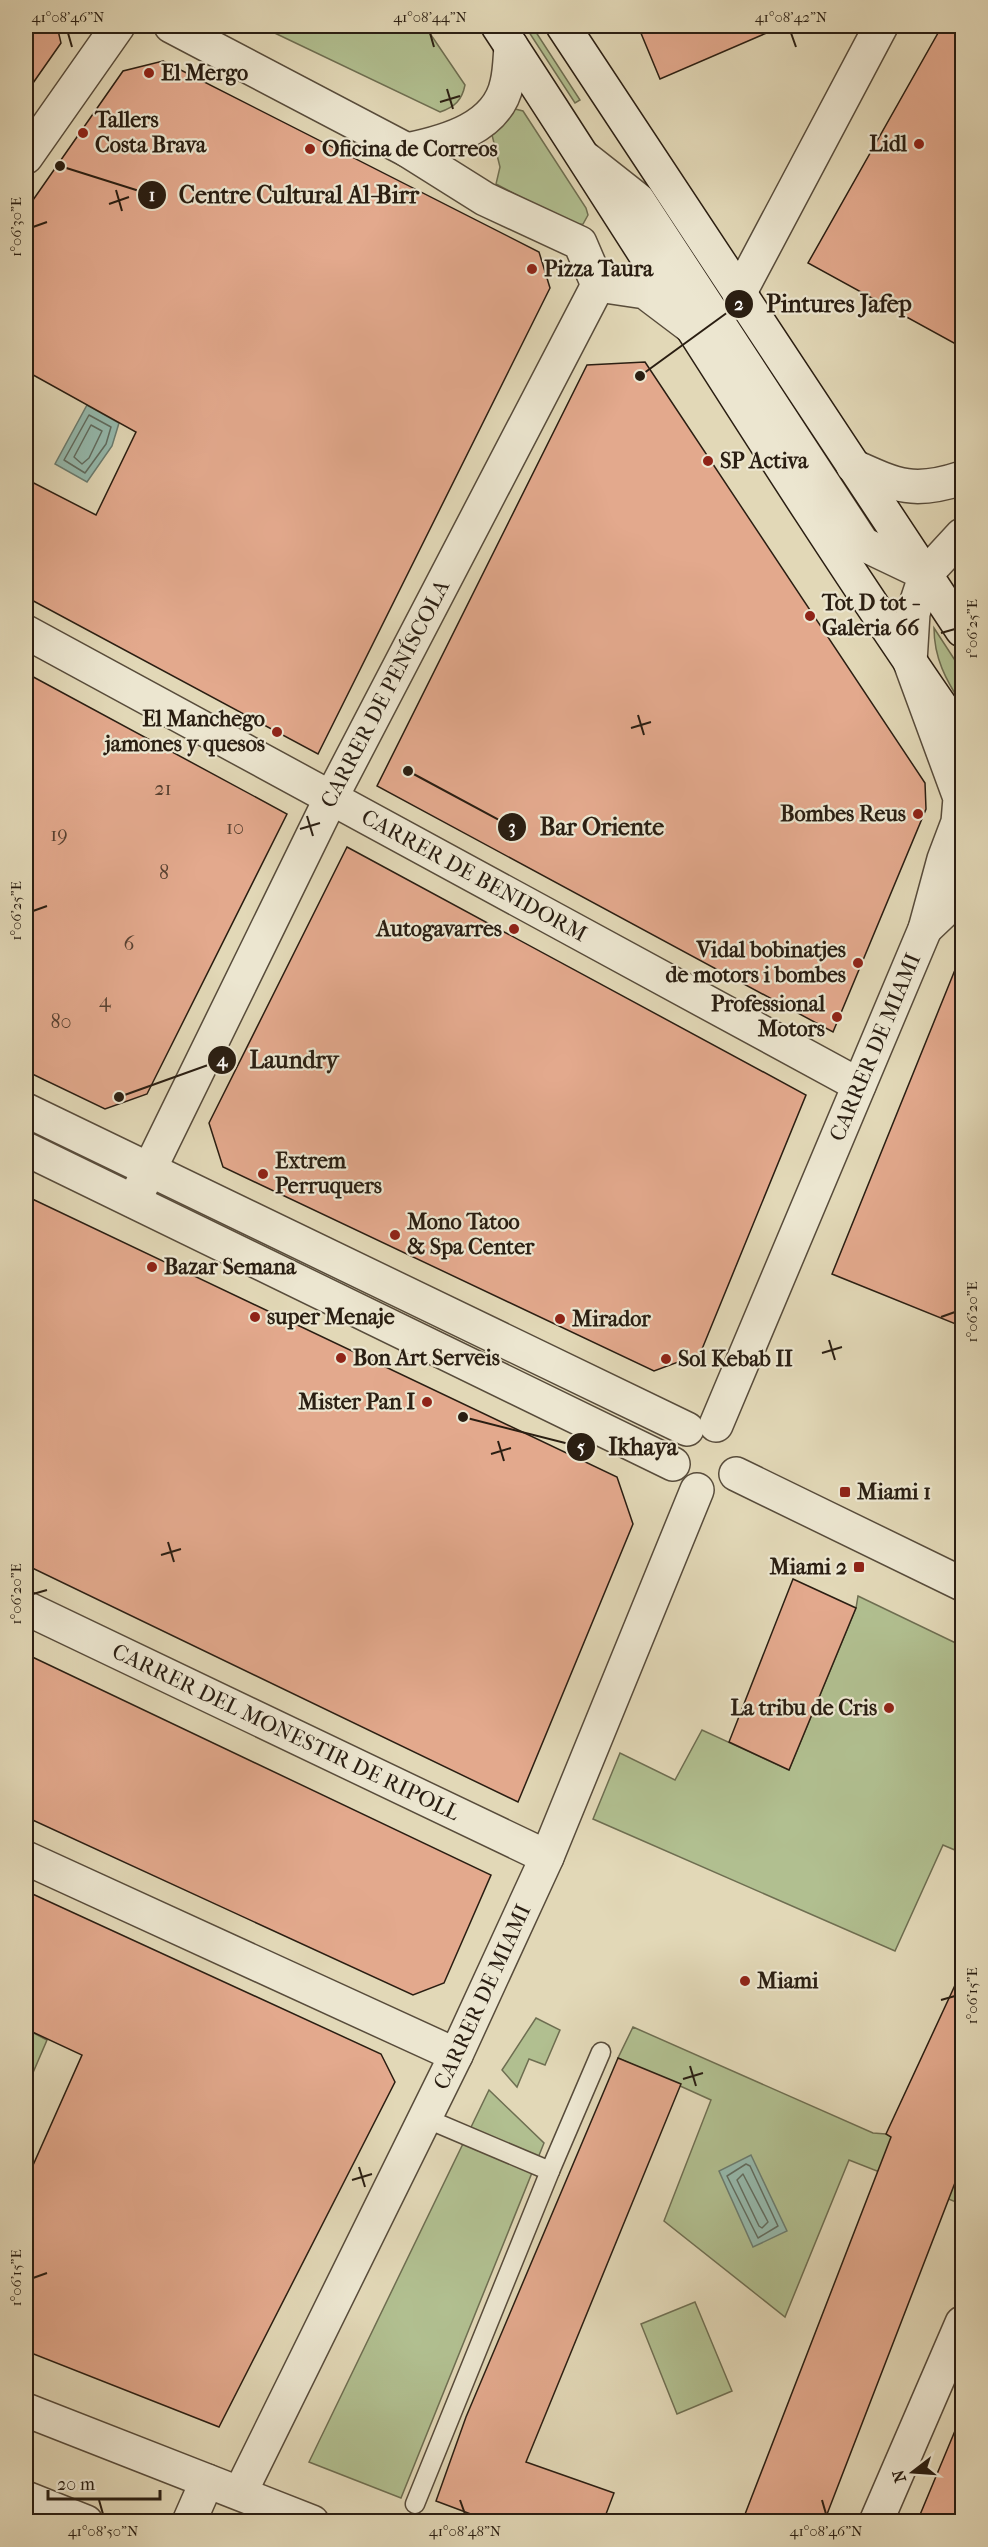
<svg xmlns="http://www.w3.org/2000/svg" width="988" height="2547" viewBox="0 0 988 2547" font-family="'IM FELL French Canon',serif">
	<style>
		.green { fill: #b1bf90; stroke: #6e6e51; stroke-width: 1.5 }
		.water { fill: #95baae; stroke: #6a7c70; stroke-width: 1.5 }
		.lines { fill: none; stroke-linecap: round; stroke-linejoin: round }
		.shore { stroke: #606c60; stroke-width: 1.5 }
		.building { fill: #e3a98d; stroke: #2a1e12; stroke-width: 1.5 }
		.service-casing { stroke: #584c3b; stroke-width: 21 }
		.minor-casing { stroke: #584c3b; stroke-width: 36 }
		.secondary-casing { stroke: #2a1e12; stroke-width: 36 }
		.service { stroke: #ece6d0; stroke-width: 18 }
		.minor { stroke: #ece6d0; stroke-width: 33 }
		.secondary { stroke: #ece6d0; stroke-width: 33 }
		.ticks { fill: none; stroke: #2a1e12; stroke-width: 2 }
		.poi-dot { fill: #8f2418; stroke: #ece6d0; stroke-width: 2 }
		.labels { text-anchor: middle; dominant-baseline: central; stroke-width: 4.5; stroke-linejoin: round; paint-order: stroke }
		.number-label { font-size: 20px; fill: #584131 }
		.poi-label { font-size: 22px; font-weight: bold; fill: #2a1e12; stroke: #ece6d0; text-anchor: start }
		.street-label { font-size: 22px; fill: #2a1e12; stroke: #ece6d0 }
		.leader { fill: none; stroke: #2a1e12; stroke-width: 2 }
		.callout-dot { fill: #2a1e12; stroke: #ece6d0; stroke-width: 2 }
		.mark-label { font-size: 18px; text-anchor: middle; font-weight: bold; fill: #fff }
		.callout-label { font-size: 24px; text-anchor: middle; font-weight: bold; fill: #2a1e12; stroke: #ece6d0; stroke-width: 4.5; stroke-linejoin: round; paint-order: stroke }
		.neatline { fill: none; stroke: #2a1e12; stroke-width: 2 }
		.ticks-label { font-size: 15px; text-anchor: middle; fill: #2a1e12 }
	</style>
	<rect width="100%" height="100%" fill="#e2d8b7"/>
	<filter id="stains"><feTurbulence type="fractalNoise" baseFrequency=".00333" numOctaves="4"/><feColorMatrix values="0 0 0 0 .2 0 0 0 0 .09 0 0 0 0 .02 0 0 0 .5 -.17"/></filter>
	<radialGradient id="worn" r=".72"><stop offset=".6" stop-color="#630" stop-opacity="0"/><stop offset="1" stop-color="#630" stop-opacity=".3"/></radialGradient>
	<g class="green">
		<path d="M260,26h165l40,59c-3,15 -10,22 -25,27z"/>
		<polygon points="525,26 532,26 580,100 575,103"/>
		<polygon points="515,109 523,111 586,208 588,215 583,224 574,225 496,184 500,167 492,135 506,113"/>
		<path d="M934,628l28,43v34c-16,-25 -28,-47 -28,-77z"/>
		<polygon points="858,1596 962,1646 962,1853 943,1845 895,1951 593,1819 620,1753 675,1780 702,1730 789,1770 856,1608"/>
		<polygon points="536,2018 560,2030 545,2065 529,2059 517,2087 502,2070"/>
		<polygon points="633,2027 873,2133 886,2134 962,2170 961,2204 849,2160 785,2317 664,2221 711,2100 618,2058"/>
		<polygon points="26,2029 47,2040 26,2089"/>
		<polygon points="489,2090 544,2143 401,2498 309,2462"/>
		<polygon points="695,2302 732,2391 677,2414 641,2324"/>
	</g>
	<g class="water">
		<polygon points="87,405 119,423 112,446 87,482 55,464"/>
		<polygon points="751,2155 787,2231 753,2247 719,2171"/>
	</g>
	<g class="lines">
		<g class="shore">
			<polygon points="89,415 111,427 106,444 85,473 64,460"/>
			<polygon points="91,425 102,431 89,458 82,464 74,457"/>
			<polygon points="746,2164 750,2166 778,2226 758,2238 727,2176"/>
			<polygon points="743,2174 768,2222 762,2228 759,2226 737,2180"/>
		</g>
	</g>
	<g class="building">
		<polygon points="26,26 57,26 61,43 26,93"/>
		<polygon points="638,26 783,26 660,79"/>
		<polygon points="942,26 963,26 963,348 808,263"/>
		<polygon points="163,61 539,252 550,288 318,754 26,597 26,479 96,515 136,432 26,371 26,210 123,71"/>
		<polygon points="645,362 925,783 926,809 833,1032 377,786 587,365"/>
		<polygon points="26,673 287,814 147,1094 105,1109 26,1071"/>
		<polygon points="347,847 806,1095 700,1354 654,1371 223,1167 209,1123"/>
		<polygon points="961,955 963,956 963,1327 832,1274"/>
		<polygon points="26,1196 617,1477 633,1524 518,1802 26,1565"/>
		<polygon points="793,1579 856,1608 789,1770 729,1742"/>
		<polygon points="26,1654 491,1875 444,1983 413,1995 26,1817"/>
		<polygon points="26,1891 381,2054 395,2082 219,2427 26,2351 26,2181 82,2055 26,2029"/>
		<polygon points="963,1968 963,2162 824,2522 742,2522 891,2137 886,2134"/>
		<polygon points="618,2058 681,2084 526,2462 614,2493 603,2522 492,2522 436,2501 466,2417"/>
		<polygon points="962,2414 963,2522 917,2522"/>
	</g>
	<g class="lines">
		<g class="service-casing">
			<g id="service">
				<polyline points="550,2171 601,2052"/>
				<polyline points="415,2504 550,2171 425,2118"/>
			</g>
		</g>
		<g class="minor-casing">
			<g id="minor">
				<polyline points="171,26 407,150 485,199 580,243 598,285"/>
				<path d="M407,150c39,-8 91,-22 100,-67 3,-12 3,-25 4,-37"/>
				<polyline points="26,157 118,26"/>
				<polyline points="586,159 638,200 863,544 926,574"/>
				<polyline points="739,294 881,26"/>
				<path d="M853,466c44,20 61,28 109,12"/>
				<path id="s1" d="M26,632l833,453"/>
				<polyline points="925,929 946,909 962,899"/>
				<polyline points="26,1110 687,1429"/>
				<polyline points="26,1149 673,1464"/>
				<path id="s2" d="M134,1201l197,-403 267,-513 47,7 45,34"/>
				<path id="s3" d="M716,1425l209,-496 19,-70 14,-37 2,-24 -50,-136 3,-49 13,-39 36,-39"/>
				<polyline points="736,1474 962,1584"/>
				<path id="s4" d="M26,1608l521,249"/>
				<polyline points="26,1858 456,2055"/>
				<polyline points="26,2410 312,2522"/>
				<path id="s5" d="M241,2491l215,-436 91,-198 150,-367"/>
				<polyline points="26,2498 86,2522"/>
				<polyline points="189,2522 207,2481"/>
				<polyline points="876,2522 962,2323"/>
			</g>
		</g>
		<g class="secondary-casing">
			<g id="secondary">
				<path d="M498,26c155,236 302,479 464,711"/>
				<polyline points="563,26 962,630"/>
			</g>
		</g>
		<use href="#service" class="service"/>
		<use href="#minor" class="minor"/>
		<use href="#secondary" class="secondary"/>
	</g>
	<path class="ticks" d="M68,33l4,14M430,33l4,14M791,33l5,14M447,89l6,20M440,102l20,-6M116,190l6,21M109,204l20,-7M33,227l14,-5M941,633l14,-4M638,715l6,20M631,728l20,-6M307,816l6,20M300,829l20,-6M33,911l14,-5M941,1317l14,-5M829,1340l6,20M822,1353l20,-6M498,1441l6,20M491,1454l20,-6M168,1542l6,20M161,1555l20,-6M33,1594l14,-4M941,2000l14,-4M690,2066l6,20M683,2079l20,-6M359,2167l6,20M352,2180l20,-6M33,2278l14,-5M99,2500l4,14M460,2500l5,14M822,2500l4,14"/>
	<g class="poi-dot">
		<circle cx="149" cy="73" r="6"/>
		<circle cx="83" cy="133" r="6"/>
		<circle cx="919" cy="144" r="6"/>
		<circle cx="310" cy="149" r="6"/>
		<circle cx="532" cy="269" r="6"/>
		<circle cx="708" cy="461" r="6"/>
		<circle cx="810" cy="616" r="6"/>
		<circle cx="277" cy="732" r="6"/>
		<circle cx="918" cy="814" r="6"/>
		<circle cx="514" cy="929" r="6"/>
		<circle cx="858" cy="963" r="6"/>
		<circle cx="837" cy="1017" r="6"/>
		<circle cx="263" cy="1174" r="6"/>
		<circle cx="395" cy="1235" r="6"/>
		<circle cx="152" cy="1267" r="6"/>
		<circle cx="255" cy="1317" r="6"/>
		<circle cx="560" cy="1319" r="6"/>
		<circle cx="341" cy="1358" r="6"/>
		<circle cx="666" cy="1359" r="6"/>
		<circle cx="427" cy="1402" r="6"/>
		<rect x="839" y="1486" width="12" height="12" rx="3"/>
		<rect x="853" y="1561" width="12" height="12" rx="3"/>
		<circle cx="889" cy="1708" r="6"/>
		<circle cx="745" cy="1981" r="6"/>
	</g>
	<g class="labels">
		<g class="number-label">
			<text x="163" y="788">21</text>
			<text x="235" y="827">10</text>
			<text x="59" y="834">19</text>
			<text x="164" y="872">8</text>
			<text x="129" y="943">6</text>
			<text x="105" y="1000">4</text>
			<text x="61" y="1021">80</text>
		</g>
		<g class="poi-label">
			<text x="161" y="73">El Mergo</text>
			<text x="95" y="120">Tallers<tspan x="95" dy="25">Costa Brava</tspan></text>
			<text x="907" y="144" text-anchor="end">Lidl</text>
			<text x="322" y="149">Oficina de Correos</text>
			<text x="544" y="269">Pizza Taura</text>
			<text x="720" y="461">SP Activa</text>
			<text x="822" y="603">Tot D tot -<tspan x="822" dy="25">Galeria 66</tspan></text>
			<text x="265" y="719" text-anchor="end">El Manchego<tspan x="265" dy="25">jamones y quesos</tspan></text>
			<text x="906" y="814" text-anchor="end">Bombes Reus</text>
			<text x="502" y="929" text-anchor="end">Autogavarres</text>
			<text x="846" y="950" text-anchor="end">Vidal bobinatjes<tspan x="846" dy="25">de motors i bombes</tspan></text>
			<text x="825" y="1004" text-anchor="end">Professional<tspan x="825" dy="25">Motors</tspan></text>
			<text x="275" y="1161">Extrem<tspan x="275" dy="25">Perruquers</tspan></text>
			<text x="407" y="1222">Mono Tatoo<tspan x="407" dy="25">&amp; Spa Center</tspan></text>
			<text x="164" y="1267">Bazar Semana</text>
			<text x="267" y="1317">super Menaje</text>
			<text x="572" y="1319">Mirador</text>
			<text x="353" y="1358">Bon Art Serveis</text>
			<text x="678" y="1359">Sol Kebab II</text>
			<text x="415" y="1402" text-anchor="end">Mister Pan I</text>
			<text x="857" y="1492">Miami 1</text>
			<text x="847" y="1567" text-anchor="end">Miami 2</text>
			<text x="877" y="1708" text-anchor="end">La tribu de Cris</text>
			<text x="757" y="1981">Miami</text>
		</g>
		<g class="street-label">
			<text stroke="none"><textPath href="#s2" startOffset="566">CARRER DE PENÍSCOLA</textPath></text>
			<text stroke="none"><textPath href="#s1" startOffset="510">CARRER DE BENIDORM</textPath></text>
			<text stroke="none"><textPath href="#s3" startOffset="410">CARRER DE MIAMI</textPath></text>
			<text stroke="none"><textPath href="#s4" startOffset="288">CARRER DEL MONESTIR DE RIPOLL</textPath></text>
			<text stroke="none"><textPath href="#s5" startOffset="550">CARRER DE MIAMI</textPath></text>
		</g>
	</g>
	<path class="leader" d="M60 166L152 195M640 376L739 304M408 771L512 827M119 1097L222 1060M463 1417L581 1447"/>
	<g class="callout-dot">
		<circle cx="60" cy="166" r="6"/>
		<circle cx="640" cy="376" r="6"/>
		<circle cx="408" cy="771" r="6"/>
		<circle cx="119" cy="1097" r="6"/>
		<circle cx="463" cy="1417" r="6"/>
		<circle cx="152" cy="195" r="15"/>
		<circle cx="739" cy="304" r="15"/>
		<circle cx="512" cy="827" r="15"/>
		<circle cx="222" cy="1060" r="15"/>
		<circle cx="581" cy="1447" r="15"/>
	</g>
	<g class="mark-label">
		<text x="152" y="201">1</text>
		<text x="739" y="310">2</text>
		<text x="512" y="833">3</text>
		<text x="222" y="1066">4</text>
		<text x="581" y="1453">5</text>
	</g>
	<g class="callout-label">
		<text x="299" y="203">Centre Cultural Al-Birr</text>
		<text x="839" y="312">Pintures Jafep</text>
		<text x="602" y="835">Bar Oriente</text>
		<text x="294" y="1068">Laundry</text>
		<text x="643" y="1455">Ikhaya</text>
	</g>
	<rect width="988" height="2547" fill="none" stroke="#e2d8b7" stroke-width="66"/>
	<g transform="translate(913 2472) rotate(253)" stroke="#ece6d0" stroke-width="4.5" paint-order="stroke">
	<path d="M0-4.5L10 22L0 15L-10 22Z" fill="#2a1e12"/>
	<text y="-9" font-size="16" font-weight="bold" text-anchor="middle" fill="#2a1e12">N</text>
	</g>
	<path d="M48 2490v9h112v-9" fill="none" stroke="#2a1e12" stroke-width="3"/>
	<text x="57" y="2490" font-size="18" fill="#2a1e12" stroke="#ece6d0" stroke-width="4.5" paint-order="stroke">20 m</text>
	<rect x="33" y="33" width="922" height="2481" class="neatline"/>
	<g class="ticks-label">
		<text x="68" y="22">41°08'46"N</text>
		<text x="430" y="22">41°08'44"N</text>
		<text x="791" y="22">41°08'42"N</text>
		<text transform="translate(16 227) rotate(-90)" y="5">1°06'30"E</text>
		<text transform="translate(972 629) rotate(-90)" y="5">1°06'25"E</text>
		<text transform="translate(16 911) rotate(-90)" y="5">1°06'25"E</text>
		<text transform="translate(972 1312) rotate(-90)" y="5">1°06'20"E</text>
		<text transform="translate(16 1594) rotate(-90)" y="5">1°06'20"E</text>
		<text transform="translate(972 1996) rotate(-90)" y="5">1°06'15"E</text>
		<text transform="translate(16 2278) rotate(-90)" y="5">1°06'15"E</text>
		<text x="103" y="2536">41°08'50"N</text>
		<text x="465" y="2536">41°08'48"N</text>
		<text x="826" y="2536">41°08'46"N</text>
	</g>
	<rect width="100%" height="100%" filter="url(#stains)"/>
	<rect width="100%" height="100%" fill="url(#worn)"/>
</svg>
